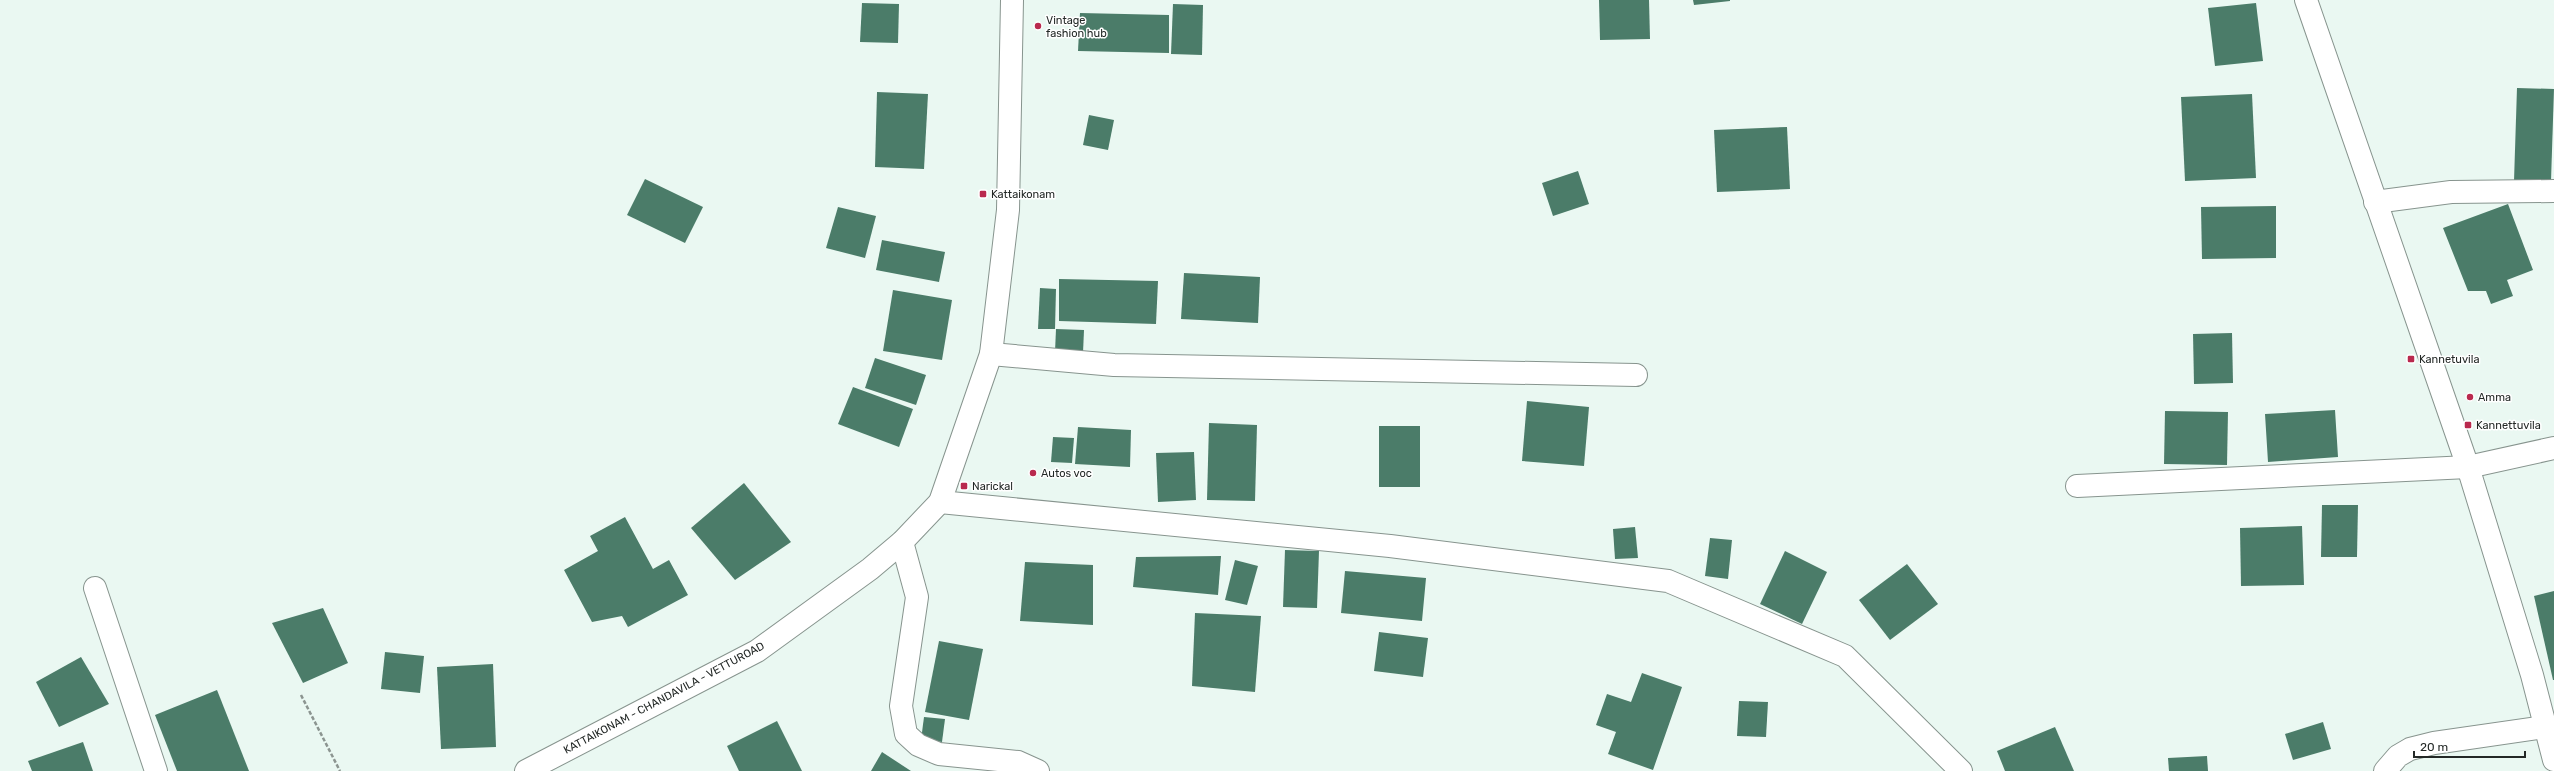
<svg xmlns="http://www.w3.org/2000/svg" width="2554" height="771" viewBox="0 0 2554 771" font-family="Rubik,sans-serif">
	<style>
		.building { fill: #4b7c69 }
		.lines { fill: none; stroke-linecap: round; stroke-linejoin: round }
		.service-casing { stroke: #87948e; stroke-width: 24 }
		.minor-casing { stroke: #87948e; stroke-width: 24 }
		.secondary-casing { stroke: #87948e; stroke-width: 24 }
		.primary-casing { stroke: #87948e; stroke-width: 24 }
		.path { stroke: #8c9591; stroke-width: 2.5; stroke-dasharray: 4 2; stroke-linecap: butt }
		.service { stroke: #fff; stroke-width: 22 }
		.minor { stroke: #fff; stroke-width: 22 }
		.secondary { stroke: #fff; stroke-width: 22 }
		.primary { stroke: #fff; stroke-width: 22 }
		.poi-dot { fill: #b9294e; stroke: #fff; stroke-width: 1.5 }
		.labels { text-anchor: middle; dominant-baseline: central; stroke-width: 3; stroke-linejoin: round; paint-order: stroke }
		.poi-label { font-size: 11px; fill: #232826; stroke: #fff; text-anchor: start }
		.street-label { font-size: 11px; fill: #232826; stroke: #fff }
	</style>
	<rect width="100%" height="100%" fill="#eaf8f2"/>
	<g class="building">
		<polygon points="1599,0 1649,0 1650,39 1600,40"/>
		<polygon points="1693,0 1730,0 1730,1 1694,5"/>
		<polygon points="862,3 899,4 898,43 860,42"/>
		<polygon points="2256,3 2263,61 2215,66 2208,8"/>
		<polygon points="1173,4 1203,5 1202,55 1171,54"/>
		<polygon points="1080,13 1169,15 1169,53 1078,51"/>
		<polygon points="2517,88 2554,89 2551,181 2514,181"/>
		<polygon points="877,92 928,94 924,169 875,167"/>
		<polygon points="2252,94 2256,178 2185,181 2181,97"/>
		<polygon points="1089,115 1114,120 1108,150 1083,145"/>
		<polygon points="1787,127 1790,189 1717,192 1714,130"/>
		<polygon points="1578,171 1589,204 1553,216 1542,183"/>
		<polygon points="645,179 703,207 685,243 627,215"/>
		<polygon points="2508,204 2533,270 2507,280 2513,296 2491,304 2486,291 2468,291 2443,228"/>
		<polygon points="2276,206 2276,258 2202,259 2201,207"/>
		<polygon points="838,207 876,216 865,258 826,248"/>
		<polygon points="882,240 945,252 939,282 876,270"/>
		<polygon points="1184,273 1260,277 1258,323 1181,319"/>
		<polygon points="1059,279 1158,281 1156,324 1059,321"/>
		<polygon points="1040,288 1056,289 1055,329 1038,329"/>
		<polygon points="893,290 952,300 942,360 883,351"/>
		<polygon points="1056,329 1084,330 1083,353 1055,352"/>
		<polygon points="2232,333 2233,383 2194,384 2193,334"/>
		<polygon points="875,358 926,375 916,405 865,388"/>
		<polygon points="853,387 913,409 899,447 838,424"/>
		<polygon points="1527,401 1589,407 1584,466 1522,461"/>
		<polygon points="2335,410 2338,457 2268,462 2265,414"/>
		<polygon points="2165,411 2228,412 2227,465 2164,464"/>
		<polygon points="1209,423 1257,425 1255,501 1207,500"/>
		<rect x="1379" y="426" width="41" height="61"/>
		<polygon points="1078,427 1131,430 1130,467 1075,464"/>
		<polygon points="1053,437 1074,438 1072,463 1051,462"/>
		<polygon points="1194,452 1196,500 1158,502 1156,453"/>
		<polygon points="744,483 791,542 735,580 691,528"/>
		<polygon points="2322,505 2358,505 2357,557 2321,557"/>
		<polygon points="625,517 653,569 669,560 688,595 628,627 622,616 592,622 564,570 598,551 590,536"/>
		<polygon points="2302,526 2304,585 2241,586 2240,528"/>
		<polygon points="1635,527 1638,558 1615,559 1613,529"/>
		<polygon points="1710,538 1732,540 1728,579 1705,576"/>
		<polygon points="1285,550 1319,551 1317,608 1283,607"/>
		<polygon points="1785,551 1827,572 1802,624 1760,604"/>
		<polygon points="1221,556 1218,595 1133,587 1136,557"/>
		<polygon points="1235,560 1258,566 1247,605 1225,600"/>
		<polygon points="1025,562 1093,565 1093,625 1020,621"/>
		<polygon points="1907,564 1938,604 1890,640 1859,600"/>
		<polygon points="1345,571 1426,578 1422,621 1341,613"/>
		<polygon points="2554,591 2554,680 2553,680 2534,596"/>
		<polygon points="323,608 348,663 303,683 272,623"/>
		<polygon points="1195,613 1261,616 1255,692 1192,686"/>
		<polygon points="1379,632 1428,638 1423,677 1374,671"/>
		<polygon points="939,641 983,649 969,720 925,712"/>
		<polygon points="385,652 424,656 420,693 381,689"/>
		<polygon points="81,657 109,704 59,727 36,682"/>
		<polygon points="493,664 496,747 441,749 437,667"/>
		<polygon points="1642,673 1682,687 1653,770 1608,754 1616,732 1596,725 1607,694 1631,702"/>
		<polygon points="217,690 249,771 177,771 155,715"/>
		<polygon points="1739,701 1768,702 1766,737 1737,736"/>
		<polygon points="924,717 945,719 942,742 921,740"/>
		<polygon points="777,721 802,771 739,771 727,746"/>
		<polygon points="2323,722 2331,749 2293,760 2285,734"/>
		<polygon points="2055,727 2074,771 2005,771 1997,751"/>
		<polygon points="83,742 93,771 32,771 28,761"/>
		<polygon points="882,752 911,771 871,771"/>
		<polygon points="2207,756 2208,771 2169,771 2168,758"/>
	</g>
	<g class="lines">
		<g class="service-casing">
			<polyline id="service" points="2077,486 2468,467"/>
		</g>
		<g class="minor-casing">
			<g id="minor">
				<polyline points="2375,202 2451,192 2554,191"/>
				<polyline points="991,354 1114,365 1636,375"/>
				<polyline points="2468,467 2554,448"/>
				<polyline points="940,502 1390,546 1668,581 1845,656 1961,771"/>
				<polyline points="902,542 917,597 901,706 906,734 918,745 939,754 1018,762 1038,771"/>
				<polyline points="95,588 156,771"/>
				<polyline points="2385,771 2398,756 2410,749 2434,743 2544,727"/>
			</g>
		</g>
		<g class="secondary-casing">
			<polyline id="secondary" points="2306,0 2468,467 2532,675 2554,760"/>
		</g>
		<g class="primary-casing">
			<polyline id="primary" points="526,771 757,651 870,569 902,542 940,502 991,354 1008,210 1012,0"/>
		</g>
		<polyline class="path" points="301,695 340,771"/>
		<use href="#service" class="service"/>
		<use href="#minor" class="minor"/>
		<use href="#secondary" class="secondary"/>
		<use href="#primary" class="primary"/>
	</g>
	<g class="poi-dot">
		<circle cx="1038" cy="26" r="4"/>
		<rect x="979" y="190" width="8" height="8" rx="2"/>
		<rect x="2407" y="355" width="8" height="8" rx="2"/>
		<circle cx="2470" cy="397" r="4"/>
		<rect x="2464" y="421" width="8" height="8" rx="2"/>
		<circle cx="1033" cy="473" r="4"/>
		<rect x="960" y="482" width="8" height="8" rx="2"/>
	</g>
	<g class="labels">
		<g class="poi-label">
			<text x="1046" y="20">Vintage<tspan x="1046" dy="13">fashion hub</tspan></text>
			<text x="991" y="194">Kattaikonam</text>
			<text x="2419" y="359">Kannetuvila</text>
			<text x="2478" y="397">Amma</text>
			<text x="2476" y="425">Kannettuvila</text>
			<text x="1041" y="473">Autos voc</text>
			<text x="972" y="486">Narickal</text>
		</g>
		<g class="street-label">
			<text transform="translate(664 698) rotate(-28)">KATTAIKONAM - CHANDAVILA - VETTUROAD</text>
		</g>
	</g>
	<path d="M2414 751v6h111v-6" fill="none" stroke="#232826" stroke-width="2"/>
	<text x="2420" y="751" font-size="12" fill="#232826" stroke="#ffffff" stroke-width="3" paint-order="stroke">20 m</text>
</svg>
